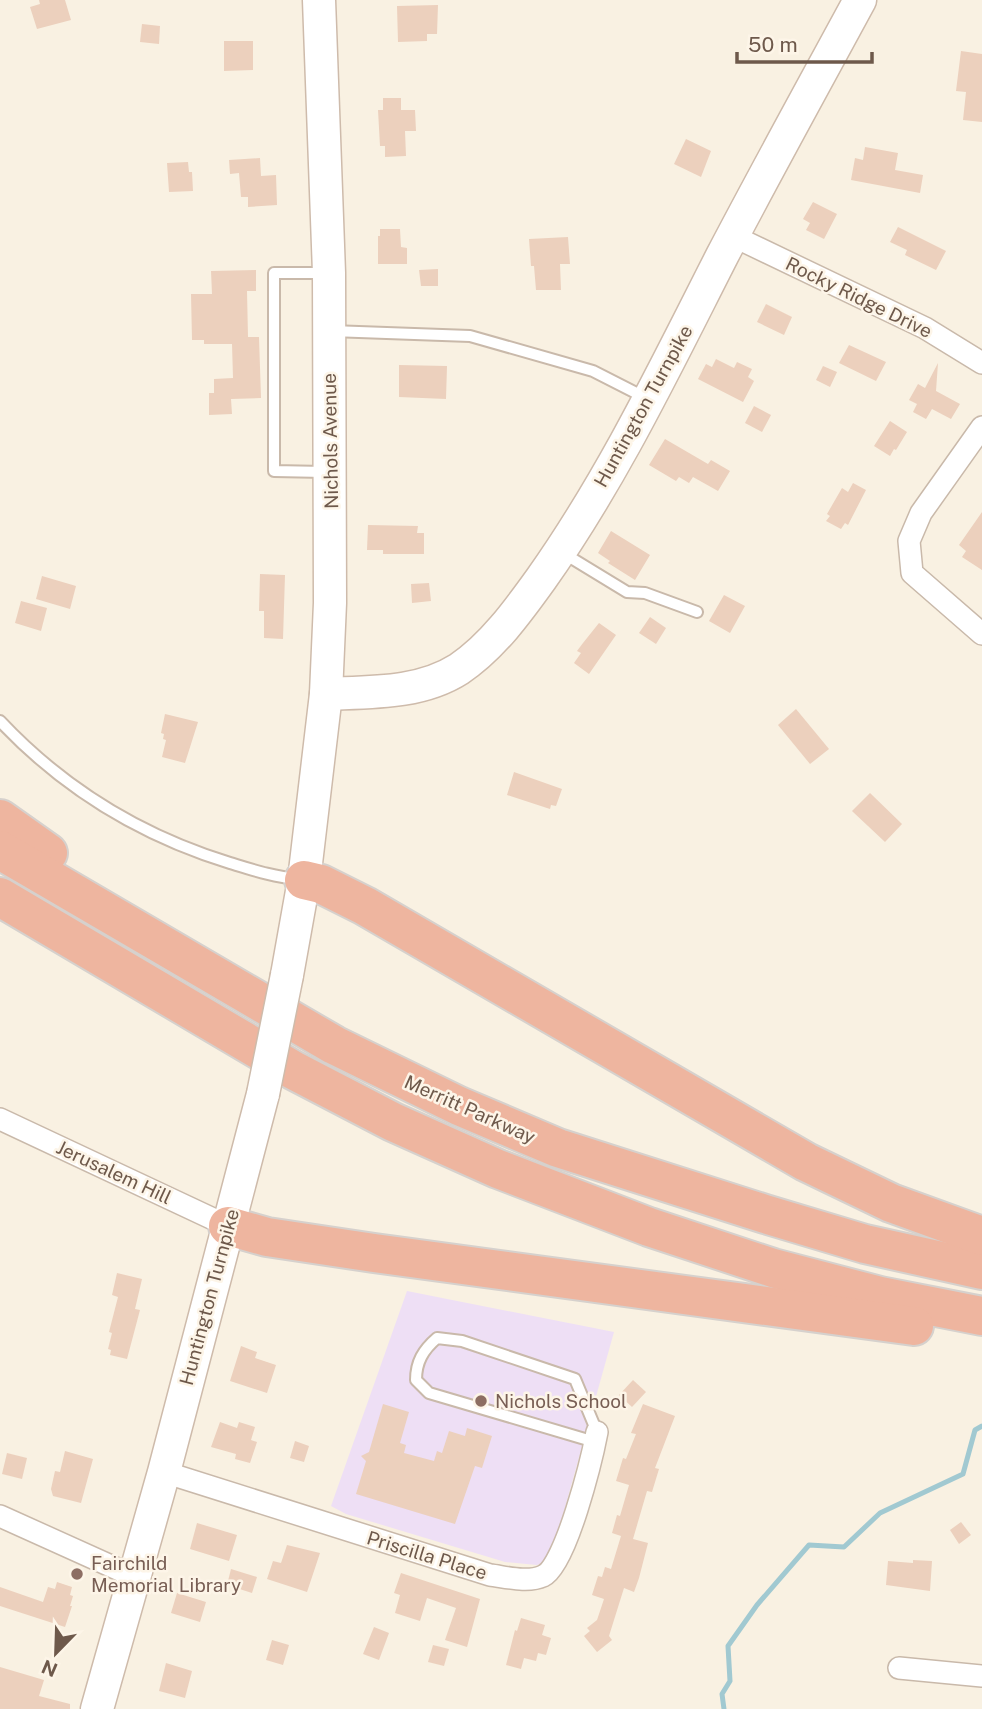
<svg xmlns="http://www.w3.org/2000/svg" width="982" height="1709" viewBox="0 0 982 1709" font-family="'Public Sans',sans-serif">
	<style>
		.education { fill: #eedff5 }
		.lines { fill: none; stroke-linecap: round; stroke-linejoin: round }
		.stream { stroke: #a1c9d1; stroke-width: 5 }
		.building { fill: #ecd0bd }
		.lane-casing { stroke: #c9b9aa; stroke-width: 14 }
		.street-casing { stroke: #c9b9aa; stroke-width: 24 }
		.secondary-casing { stroke: #cebbab; stroke-width: 35 }
		.highway-casing { stroke: #d6d1cd; stroke-width: 42 }
		.lane { stroke: #fff; stroke-width: 10 }
		.street { stroke: #fff; stroke-width: 21 }
		.secondary { stroke: #fff; stroke-width: 32 }
		.highway { stroke: #eeb59f; stroke-width: 38 }
		.secondary-bridge-casing { stroke: #cebbab; stroke-width: 35; stroke-linecap: butt }
		.secondary-bridge { stroke: #fff; stroke-width: 32 }
		.education-dot { fill: #8d6e63; stroke: #fdf5e8; stroke-width: 2.5 }
		.labels { text-anchor: middle; dominant-baseline: central; stroke-width: 5; stroke-linejoin: round; paint-order: stroke }
		.street-label { font-size: 19px; fill: #6e594b; stroke: #fdf5e8 }
		.education-label { font-size: 19px; fill: #785e54; stroke: #fdf5e8; text-anchor: start }
	</style>
	<rect width="100%" height="100%" fill="#f9f1e2"/>
	<polygon class="education" points="407,1291 614,1332 554,1547 548,1560 537,1565 505,1562 346,1514 331,1506"/>
	<g class="lines">
		<polyline class="stream" points="724,1709 722,1694 730,1681 728,1646 757,1605 809,1545 844,1547 880,1513 963,1474 975,1430 982,1426"/>
	</g>
	<g class="building">
		<polygon points="39,0 65,0 71,20 37,29 30,7 40,4"/>
		<polygon points="438,5 437,34 427,34 427,41 398,42 397,6"/>
		<polygon points="142,24 160,26 159,44 140,42"/>
		<polygon points="224,41 253,41 253,70 224,71"/>
		<polygon points="961,51 982,54 982,122 963,120 966,92 956,91"/>
		<polygon points="383,98 401,98 401,110 415,110 416,131 405,131 406,156 385,157 385,146 380,146 378,110 383,110"/>
		<polygon points="686,139 711,151 701,177 674,164"/>
		<polygon points="865,147 898,153 895,170 923,175 920,193 851,180 855,158 863,160"/>
		<polygon points="260,158 261,176 276,175 277,205 248,207 248,197 241,197 239,173 230,174 229,160"/>
		<polygon points="188,162 189,172 192,172 193,191 169,192 167,163"/>
		<polygon points="813,202 837,214 824,239 806,230 810,223 803,219"/>
		<polygon points="898,227 946,251 936,270 905,255 907,250 890,242"/>
		<polygon points="380,229 400,229 401,247 407,248 407,264 378,264 378,236 380,236"/>
		<polygon points="568,237 570,264 560,264 561,290 536,290 534,266 531,266 529,239"/>
		<polygon points="438,269 438,286 421,286 419,270"/>
		<polygon points="256,270 256,291 247,291 248,337 259,337 261,398 231,399 232,414 209,415 209,393 214,393 214,379 233,378 232,344 204,344 204,340 192,340 191,294 212,294 211,271"/>
		<polygon points="766,304 792,317 784,335 757,322"/>
		<polygon points="849,345 886,362 876,381 839,363"/>
		<polygon points="716,359 734,368 737,362 752,369 748,377 754,381 743,402 698,379 706,364 712,367"/>
		<polygon points="938,363 936,391 960,404 951,419 932,409 926,419 913,412 917,404 909,400 918,384 925,388"/>
		<polygon points="399,365 447,366 446,399 399,397"/>
		<polygon points="823,366 837,372 830,387 816,380"/>
		<polygon points="754,406 771,415 762,432 745,423"/>
		<polygon points="890,421 907,432 896,450 894,449 890,456 874,446"/>
		<polygon points="665,439 708,464 711,460 730,471 718,491 693,477 689,483 679,477 676,481 649,465"/>
		<polygon points="853,483 866,490 848,525 845,523 841,529 826,521 830,516 827,514 842,488 848,492"/>
		<polygon points="982,512 982,570 962,557 966,551 959,545"/>
		<polygon points="368,525 418,526 417,533 424,533 424,554 383,554 383,550 367,550"/>
		<polygon points="611,531 650,555 635,580 608,563 610,561 598,553"/>
		<polygon points="260,574 285,575 283,639 264,638 264,611 259,611"/>
		<polygon points="42,576 76,586 70,609 36,599"/>
		<polygon points="429,583 431,601 412,603 411,584"/>
		<polygon points="724,595 745,606 730,633 709,621"/>
		<polygon points="21,601 47,608 41,631 15,623"/>
		<polygon points="650,617 666,628 656,644 639,633"/>
		<polygon points="599,623 616,635 589,674 574,663 581,653 577,651 583,643"/>
		<polygon points="796,709 829,749 810,764 778,725"/>
		<polygon points="165,714 198,722 185,763 162,757 166,740 163,739 164,734 161,733"/>
		<polygon points="514,772 562,789 556,806 551,805 550,809 507,795"/>
		<polygon points="870,793 902,824 885,842 852,811"/>
		<polygon points="117,1273 142,1279 135,1309 140,1310 127,1359 110,1355 111,1350 108,1349 112,1333 109,1332 118,1297 112,1295"/>
		<polygon points="241,1346 257,1352 255,1358 276,1365 267,1393 230,1381"/>
		<polygon points="633,1380 646,1392 632,1407 619,1395"/>
		<polygon points="383,1404 409,1412 400,1443 406,1445 404,1453 434,1461 437,1451 442,1453 449,1431 465,1436 467,1428 492,1436 482,1468 475,1466 455,1524 356,1494 366,1461 361,1456 369,1452"/>
		<polygon points="643,1404 675,1416 655,1468 659,1469 652,1492 647,1491 633,1539 648,1543 639,1578 634,1592 624,1588 609,1636 612,1640 597,1652 584,1636 590,1631 587,1628 597,1620 604,1599 592,1595 598,1576 602,1577 605,1567 611,1569 621,1536 612,1533 617,1515 620,1516 629,1485 616,1481 623,1458 626,1459 636,1434 631,1433"/>
		<polygon points="220,1422 237,1428 239,1422 255,1427 251,1440 257,1442 250,1463 235,1459 236,1454 211,1447"/>
		<polygon points="295,1441 309,1446 304,1462 290,1458"/>
		<polygon points="65,1451 93,1459 81,1503 53,1496 51,1489 55,1471 60,1472"/>
		<polygon points="7,1453 27,1458 22,1479 2,1474"/>
		<polygon points="961,1522 971,1535 959,1544 950,1530"/>
		<polygon points="197,1523 237,1535 229,1561 190,1549"/>
		<polygon points="287,1545 320,1553 307,1592 267,1579 273,1561 281,1563"/>
		<polygon points="913,1560 932,1561 930,1591 886,1585 888,1561 913,1563"/>
		<polygon points="231,1569 257,1577 252,1593 227,1585"/>
		<polygon points="401,1573 480,1599 467,1647 445,1640 456,1608 427,1598 420,1621 395,1613 400,1595 394,1593"/>
		<polygon points="57,1582 72,1587 70,1595 73,1596 70,1606 72,1606 65,1627 0,1606 0,1587 43,1602 48,1587 55,1589"/>
		<polygon points="177,1593 206,1602 200,1622 171,1613"/>
		<polygon points="521,1618 545,1625 542,1635 551,1638 546,1655 538,1653 536,1661 524,1658 521,1669 506,1665 515,1630 517,1631"/>
		<polygon points="374,1627 389,1633 379,1660 363,1654"/>
		<polygon points="272,1640 289,1645 283,1665 266,1660"/>
		<polygon points="433,1645 449,1649 444,1666 428,1662"/>
		<polygon points="166,1663 192,1671 185,1698 159,1691"/>
		<polygon points="0,1667 44,1680 39,1696 70,1704 70,1709 0,1709"/>
	</g>
	<g class="lines">
		<g class="lane-casing">
			<g id="lane">
				<polyline points="331,331 470,336 593,371 646,398"/>
				<polyline points="325,472 274,471 274,273 327,273"/>
				<polyline points="563,553 627,592 645,593 697,612"/>
				<path d="M0,721c63,67 142,115 230,142 23,7 44,14 68,16"/>
				<path d="M595,1442l-166,-49 -13,-13c0,-18 7,-30 21,-42l25,3 113,38 22,53"/>
			</g>
		</g>
		<g class="street-casing">
			<g id="street">
				<polyline points="733,236 925,328 982,363"/>
				<polyline points="982,427 921,513 909,541 912,573 982,634"/>
				<polyline points="0,1119 228,1226"/>
				<path d="M164,1472l326,103c16,2 38,8 53,1 23,-10 49,-118 54,-144"/>
				<polyline points="0,1516 133,1576"/>
				<polyline points="899,1668 982,1676"/>
			</g>
		</g>
		<g class="secondary-casing">
			<g id="secondary">
				<path d="M326,694c44,-2 94,0 133,-25 33,-22 59,-58 82,-90 71,-100 125,-213 181,-323 45,-86 92,-171 138,-256"/>
				<polyline points="287,975 304,880 326,694 330,603 329,273 319,0"/>
				<polyline points="97,1709 164,1472 263,1094"/>
			</g>
		</g>
		<g class="highway-casing">
			<g id="highway">
				<polyline points="0,819 48,853"/>
				<polyline points="0,850 334,1045 459,1106 558,1148 765,1214 865,1244 982,1270"/>
				<polyline points="304,880 321,884 365,906 806,1162 891,1203 982,1236"/>
				<polyline points="0,897 293,1070 393,1122 498,1169 649,1227 773,1268 880,1296 982,1316"/>
				<polyline points="228,1226 267,1237 374,1253 914,1326"/>
			</g>
		</g>
		<use href="#lane" class="lane"/>
		<use href="#street" class="street"/>
		<use href="#secondary" class="secondary"/>
		<use href="#highway" class="highway"/>
		<g class="secondary-bridge-casing">
			<polyline id="secondary-bridge" points="263,1094 287,975"/>
		</g>
		<use href="#secondary-bridge" class="secondary-bridge"/>
	</g>
	<g class="education-dot">
		<circle cx="481" cy="1401" r="7"/>
		<circle cx="77" cy="1574" r="7"/>
	</g>
	<g class="labels">
		<g class="street-label">
			<text transform="translate(859 297) rotate(26)">Rocky Ridge Drive</text>
			<text transform="translate(643 406) rotate(-61)">Huntington Turnpike</text>
			<text transform="translate(330 441) rotate(-91)">Nichols Avenue</text>
			<text transform="translate(470 1109) rotate(24)">Merritt Parkway</text>
			<text transform="translate(114 1172) rotate(25)">Jerusalem Hill</text>
			<text transform="translate(209 1297) rotate(-75)">Huntington Turnpike</text>
			<text transform="translate(427 1555) rotate(17)">Priscilla Place</text>
		</g>
		<g class="education-label">
			<text x="495" y="1401">Nichols School</text>
			<text x="91" y="1563">Fairchild<tspan x="91" dy="22">Memorial Library</tspan></text>
		</g>
	</g>
	<g transform="translate(56 1653) rotate(203)" stroke="#fdf5e8" stroke-width="5" paint-order="stroke">
	<path d="M0-5L12 26L0 18L-12 26Z" fill="#6e594b"/>
	<text y="-10" font-size="19" font-weight="bold" text-anchor="middle" fill="#6e594b">N</text>
	</g>
	<path d="M737 52v10h135v-10" fill="none" stroke="#6e594b" stroke-width="3.5"/>
	<text x="748" y="52" font-size="21" fill="#6e594b" stroke="#fdf5e8" stroke-width="5" paint-order="stroke">50 m</text>
</svg>
